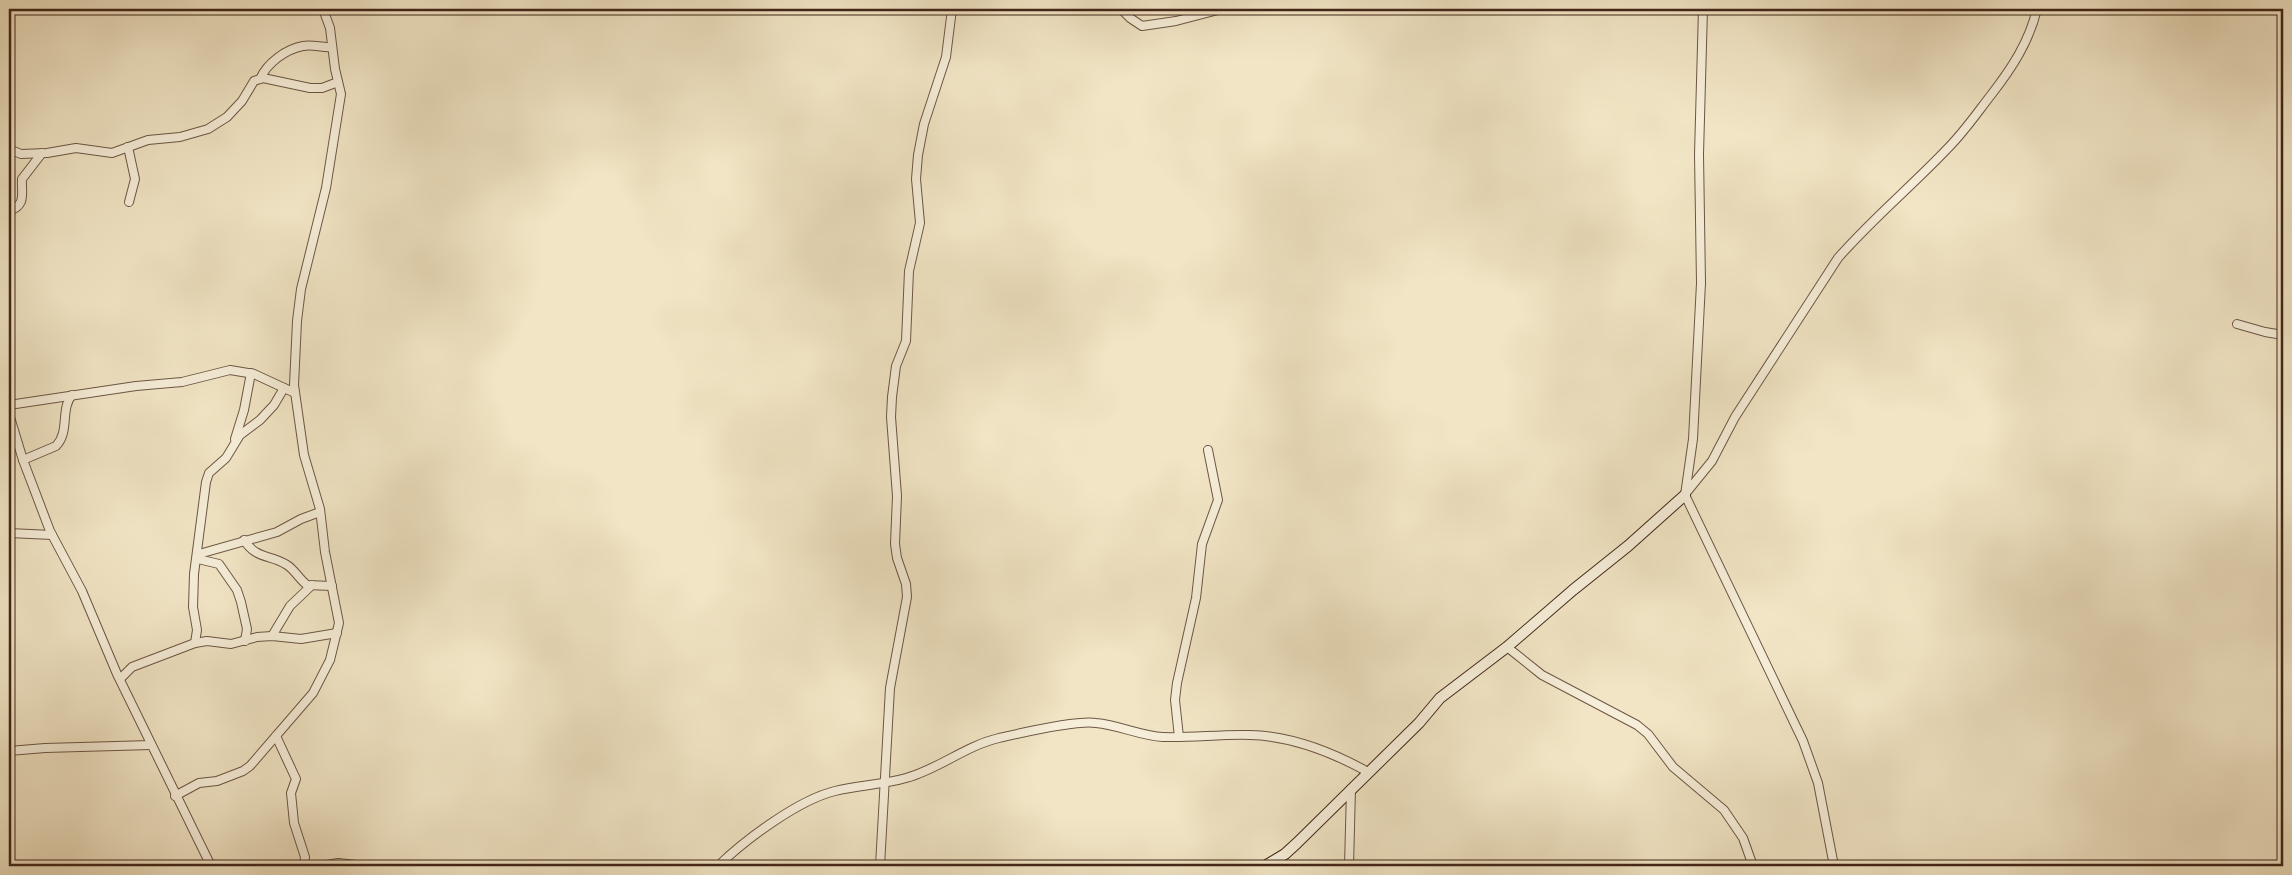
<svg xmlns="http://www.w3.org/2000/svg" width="2292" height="875" viewBox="0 0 2292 875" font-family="'Sorts Mill Goudy',serif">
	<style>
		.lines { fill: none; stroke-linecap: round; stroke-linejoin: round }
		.minor-casing { stroke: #6d5644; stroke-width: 10 }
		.secondary-casing { stroke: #412619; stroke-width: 12 }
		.minor { stroke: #f6eed9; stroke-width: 8 }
		.secondary { stroke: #f6eed9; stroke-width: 10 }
	</style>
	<rect width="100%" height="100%" fill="#f1e5c5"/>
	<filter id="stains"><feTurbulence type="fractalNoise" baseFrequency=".004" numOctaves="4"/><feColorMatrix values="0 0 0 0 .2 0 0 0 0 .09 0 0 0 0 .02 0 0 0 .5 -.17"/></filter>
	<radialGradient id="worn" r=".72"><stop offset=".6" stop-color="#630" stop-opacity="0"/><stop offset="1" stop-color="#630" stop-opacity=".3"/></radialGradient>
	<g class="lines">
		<g class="minor-casing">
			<g id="minor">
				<polyline points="1121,9 1130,18 1142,26 1176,21 1222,9"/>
				<polyline points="1703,9 1699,154 1701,283 1693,439 1685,495 1803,741 1818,783 1834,866"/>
				<path d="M260,79c7,-16 26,-30 43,-33 10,-2 19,2 29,1"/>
				<polyline points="128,147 135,179 129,202"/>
				<polyline points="9,149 21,154 47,153 76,148 112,153 148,140 180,137 208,129 227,117 242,101 254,81 263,78 310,88 322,88 338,82"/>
				<path d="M9,211c18,-6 12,-18 13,-32l20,-26"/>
				<polyline points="2237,324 2265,332 2283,335"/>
				<polyline points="9,405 136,386 182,382 230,370 254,374 295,393"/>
				<polyline points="9,414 23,460 50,531 82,591 117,674 211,866"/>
				<polyline points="235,439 244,410 251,373"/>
				<path d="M23,460l33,-14c14,-14 4,-37 16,-51"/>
				<path d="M1686,493l26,-32 23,-44 103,-159c34,-39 74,-72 110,-110 16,-16 29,-35 43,-53 21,-27 38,-53 46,-86"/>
				<polyline points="9,533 52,535"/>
				<path d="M244,540c13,20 26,14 43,25 8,5 12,14 20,20l25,1"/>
				<polyline points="199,554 277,532 301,519 320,512"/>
				<polyline points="198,559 219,564 237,590 241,602 247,629 245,641"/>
				<polyline points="272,636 290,606 312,585"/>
				<polyline points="195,643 197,630 193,607 194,574 206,482 209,473 226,458 240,435 260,420 274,405 284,388"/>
				<polyline points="1507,647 1542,675 1637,725 1648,734 1673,767 1724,810 1743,838 1753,866"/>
				<polyline points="120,679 132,667 195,643 207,641 231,644 257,637 272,636 301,639 337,633"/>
				<polyline points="276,736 296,779 291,793 294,823 305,857 304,866"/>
				<polyline points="1179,737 1175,700 1177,683 1196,598 1202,544 1218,500 1208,450"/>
				<polyline points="9,751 45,748 151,745"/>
				<polyline points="175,796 199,783 217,781 243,771 250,766 313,693 330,660 339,623 325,552 320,509 304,455 294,385 297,321 301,289 326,188 341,94 335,69 330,28 323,9"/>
				<polyline points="321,866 338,863 365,866"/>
				<path d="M718,866c27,-26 80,-66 117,-75 23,-6 47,-6 71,-13 33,-9 59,-32 93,-40 22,-5 77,-18 97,-15 23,2 45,13 67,14 29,1 58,-3 87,-2 42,1 82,17 118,37"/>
				<polyline points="880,866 890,688 907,597 906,584 897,558 895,544 897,496 891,417 892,397 896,366 906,341 909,271 920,223 916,179 918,155 924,124 946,57 952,9"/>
				<polyline points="1349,866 1351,789"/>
			</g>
		</g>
		<g class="secondary-casing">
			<polyline id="secondary" points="1265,866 1285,854 1297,843 1419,723 1440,698 1507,647 1573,590 1628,546 1685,495"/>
		</g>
		<use href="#minor" class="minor"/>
		<use href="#secondary" class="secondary"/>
	</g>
	<rect width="2292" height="875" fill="none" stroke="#f1e5c5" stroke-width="30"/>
	<rect x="10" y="10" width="2272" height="855" fill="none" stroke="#412619" stroke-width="2.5"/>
	<rect x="15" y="15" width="2262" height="845" fill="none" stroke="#412619"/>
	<rect width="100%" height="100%" filter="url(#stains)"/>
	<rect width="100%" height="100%" fill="url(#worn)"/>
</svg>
